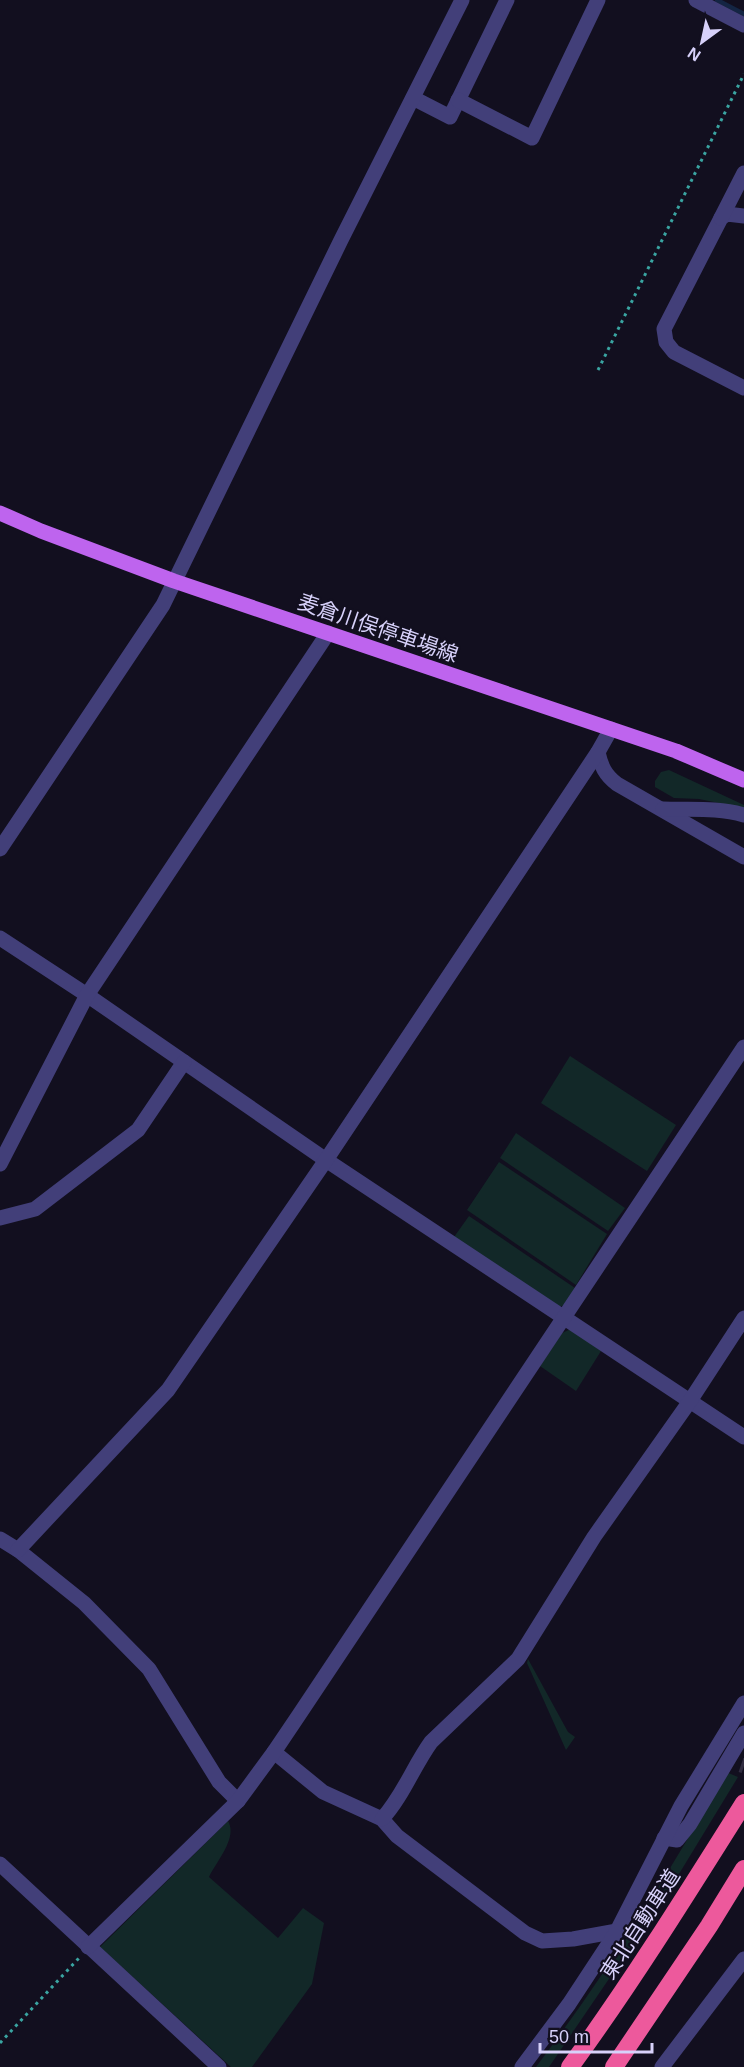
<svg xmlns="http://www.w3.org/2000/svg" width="744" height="2067" viewBox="0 0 744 2067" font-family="Helvetica,'Noto Sans JP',sans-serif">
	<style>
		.green { fill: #122828 }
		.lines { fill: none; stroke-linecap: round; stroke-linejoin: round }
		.stream { stroke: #142543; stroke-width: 4.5 }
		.minor-tunnel { stroke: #302c40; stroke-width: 15; stroke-dasharray: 15 8; stroke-linecap: butt }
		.path { stroke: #3aa5a2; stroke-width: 3; stroke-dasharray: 3 4.5; stroke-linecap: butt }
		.minor { stroke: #423f79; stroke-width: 15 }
		.major { stroke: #be64ee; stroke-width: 15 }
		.highway { stroke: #ed599c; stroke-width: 18 }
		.labels { text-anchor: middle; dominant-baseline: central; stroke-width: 4.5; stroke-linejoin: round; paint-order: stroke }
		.street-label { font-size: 21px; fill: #d7d1fa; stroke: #120f1f }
	</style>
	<rect width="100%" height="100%" fill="#120f1f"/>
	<g class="green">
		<polygon points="669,770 744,805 744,808 699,799 674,798 655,787 655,781 661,772"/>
		<polygon points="570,1056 676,1125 647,1171 541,1103"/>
		<polygon points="516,1133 625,1208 608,1231 500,1158"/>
		<polygon points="499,1162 607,1234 576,1285 467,1210"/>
		<polygon points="469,1216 575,1288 565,1305 558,1307 454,1237"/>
		<polygon points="571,1329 601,1351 576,1391 540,1366 562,1333"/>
		<polygon points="528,1659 568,1732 575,1737 566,1750 527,1663"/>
		<path d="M726,1772l12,5 -70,115 -119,175h-13c70,-93 133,-193 190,-295z"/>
		<path d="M228,1821c10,17 -12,41 -19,56l69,61 25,-30 21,15 -12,61 -60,83h-21l-131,-120z"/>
	</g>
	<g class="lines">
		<polyline class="stream" points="717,0 744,14"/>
		<polyline class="minor-tunnel" points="741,1765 744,1766"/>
		<g class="path">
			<polyline points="598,370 744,74"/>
			<polyline points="0,2043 79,1958"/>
		</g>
		<g class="minor">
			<polyline points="696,0 744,25"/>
			<polyline points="413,98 450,117 507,0"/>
			<polyline points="458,100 532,138 598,0"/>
			<polyline points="744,216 727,214 721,218 664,329 666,342 674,352 744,388"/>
			<polyline points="721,218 744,173"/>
			<path d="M598,752c3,14 7,23 19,32l127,73"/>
			<path d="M663,809c27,1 55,-2 81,6"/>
			<polyline points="0,849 163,605 341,240 462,0"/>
			<polyline points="0,938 87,995 326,1160 744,1437"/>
			<polyline points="0,1164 87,995 328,633"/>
			<polyline points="0,1218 35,1209 138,1130 184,1062"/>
			<polyline points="0,1539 18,1550 84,1603 149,1669 219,1782 238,1801"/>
			<polyline points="18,1550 168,1390 326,1160 598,752 611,729"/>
			<polyline points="274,1752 323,1792 382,1819 397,1836 525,1933 542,1941 573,1939 617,1931"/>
			<path d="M382,1819c21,-23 31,-52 49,-77l87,-83 76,-122 96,-136 54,-83"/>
			<polyline points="664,1838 677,1840 690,1824 744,1733"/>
			<polyline points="0,1864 219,2067"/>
			<path d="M88,1947l150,-146 36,-49c158,-234 313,-470 470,-705"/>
			<polyline points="522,2067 569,2004 617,1931 681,1806 744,1703"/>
			<polyline points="662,2067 744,1959"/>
		</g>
		<polyline class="major" points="0,513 41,531 174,581 676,751 744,780"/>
		<g class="highway">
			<path d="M570,2067c62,-85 118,-175 174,-264"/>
			<polyline points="614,2067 709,1926 744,1869"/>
		</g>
	</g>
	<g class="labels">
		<g class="street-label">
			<text transform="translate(378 628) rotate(19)">麦倉川俣停車場線</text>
			<text transform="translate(640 1924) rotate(-57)">東北自動車道</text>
		</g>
	</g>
	<g transform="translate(702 42) rotate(213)" stroke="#120f1f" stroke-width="4.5" paint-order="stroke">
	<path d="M0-4.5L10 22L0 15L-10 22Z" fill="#d7d1fa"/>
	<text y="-9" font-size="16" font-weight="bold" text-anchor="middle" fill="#d7d1fa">N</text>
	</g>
	<path d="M540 2043v9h112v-9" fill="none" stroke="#d7d1fa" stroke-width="3"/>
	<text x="549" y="2043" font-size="18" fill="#d7d1fa" stroke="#120f1f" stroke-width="4.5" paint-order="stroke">50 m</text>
</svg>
